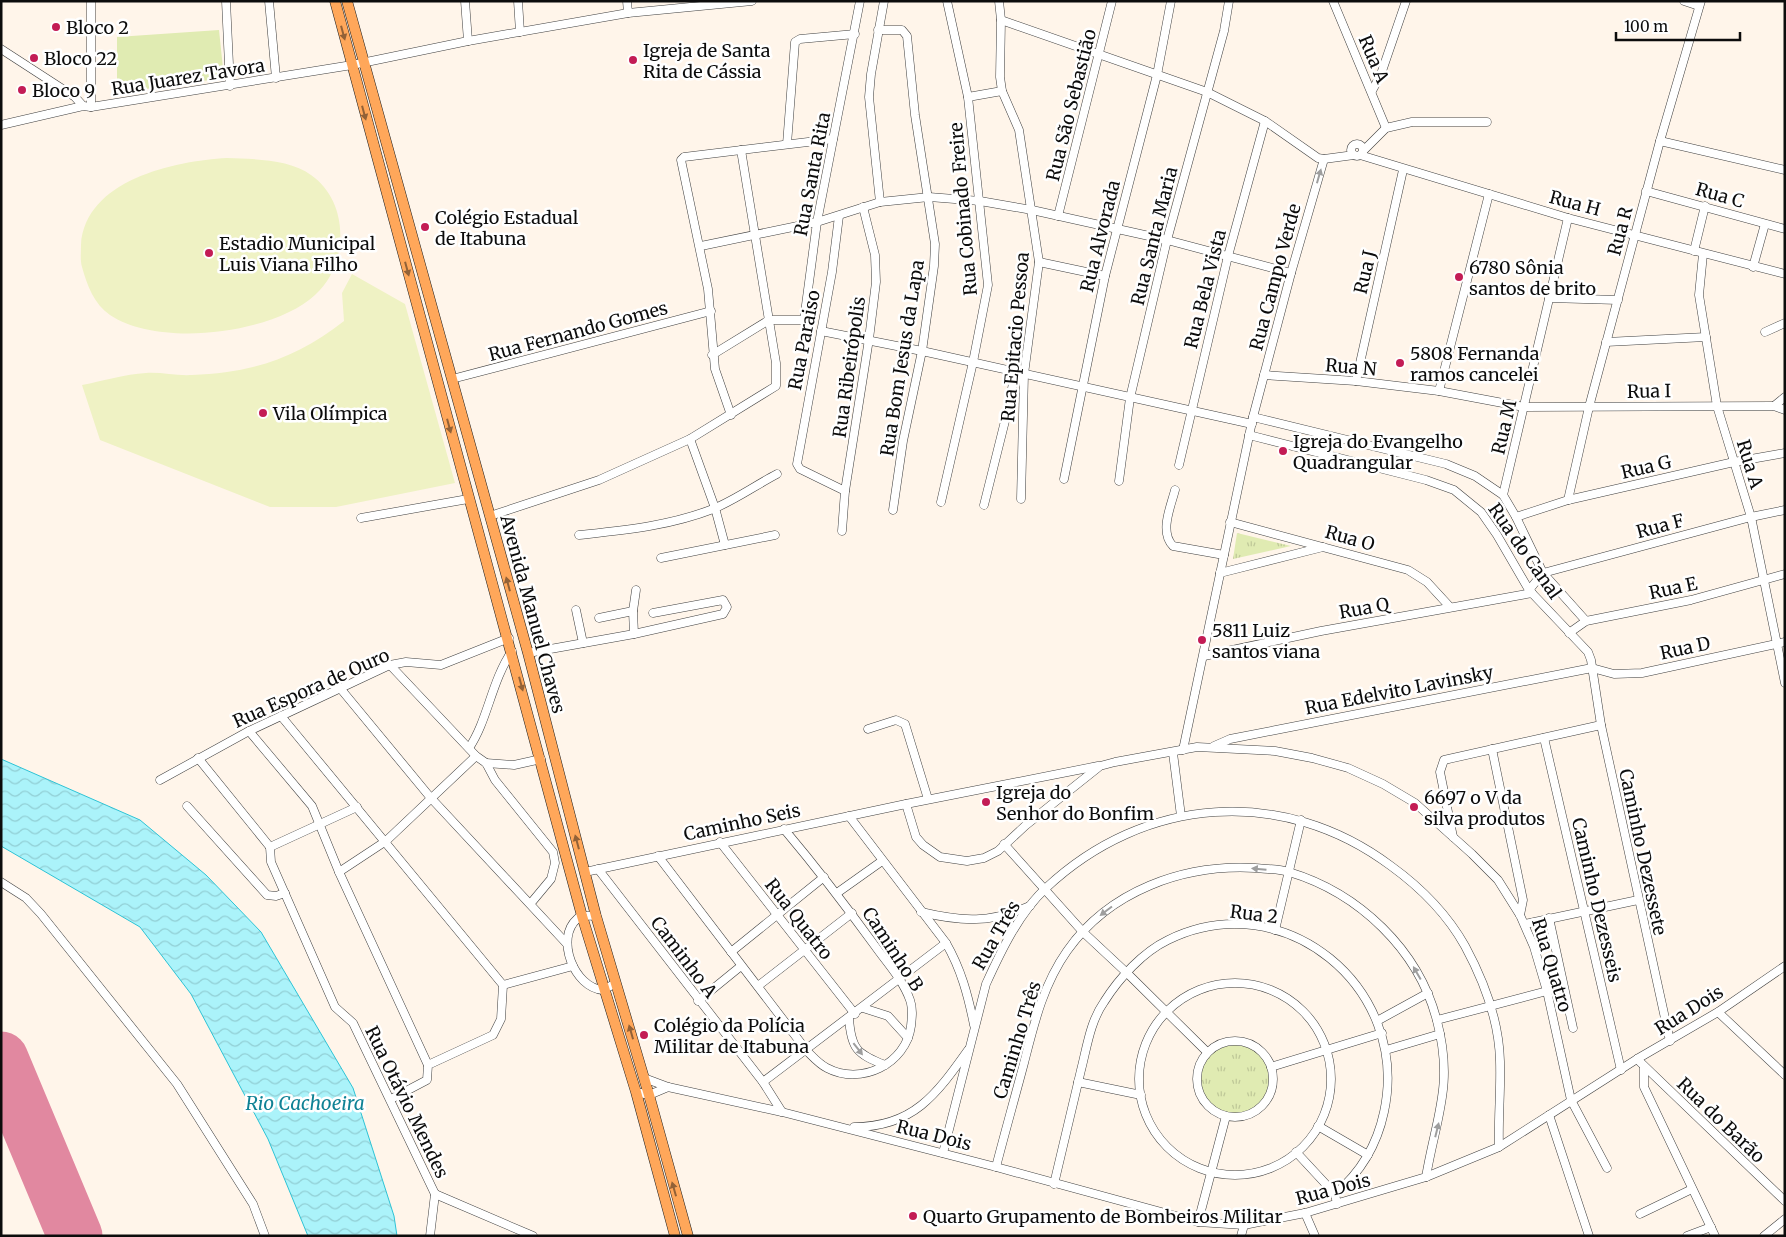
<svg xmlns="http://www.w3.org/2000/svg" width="1786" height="1237" viewBox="0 0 1786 1237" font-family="Merriweather,serif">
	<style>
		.grass { fill: #e0ebb2 }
		.park { fill: url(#park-tufts) }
		.pitch { fill: #eff2c4 }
		.water { fill: url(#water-waves); stroke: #2ec3d5 }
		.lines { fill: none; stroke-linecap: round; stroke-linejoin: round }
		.runway { stroke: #e188a0; stroke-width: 55 }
		.minor-casing { stroke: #3f3f3f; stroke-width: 9 }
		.major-casing { stroke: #1d1d1d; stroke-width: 11 }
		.minor { stroke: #fff; stroke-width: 8 }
		.major { stroke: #ffa75a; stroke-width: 10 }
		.oneway { fill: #926137 }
		.oneway2 { fill: #9e9e9e }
		.poi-dot { fill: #c31c55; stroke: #fff; stroke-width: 2 }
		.labels { text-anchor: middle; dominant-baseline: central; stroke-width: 5; stroke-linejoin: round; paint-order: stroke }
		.poi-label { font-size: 18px; fill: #0c0c0c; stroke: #fff; text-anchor: start }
		.street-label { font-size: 18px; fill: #0c0c0c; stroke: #fff }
		.water-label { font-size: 19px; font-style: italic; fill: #0f8295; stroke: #fff }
	</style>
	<defs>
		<pattern id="park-tufts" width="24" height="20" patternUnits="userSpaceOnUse" patternTransform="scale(1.25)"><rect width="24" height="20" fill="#e0ebb2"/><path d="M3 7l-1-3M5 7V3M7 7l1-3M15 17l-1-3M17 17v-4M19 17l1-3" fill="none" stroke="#bfc898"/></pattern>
		<pattern id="water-waves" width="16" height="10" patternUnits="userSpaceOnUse" patternTransform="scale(1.25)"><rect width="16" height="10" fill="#abf3fa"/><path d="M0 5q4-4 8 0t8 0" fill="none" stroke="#92cfd5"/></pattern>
	</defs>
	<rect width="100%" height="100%" fill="#fff5ea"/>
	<polygon class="grass" points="219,30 224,78 117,93 117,37"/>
	<g class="park">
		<polygon points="1237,533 1291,546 1233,559"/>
		<circle cx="1235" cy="1079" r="34"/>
	</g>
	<g class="pitch">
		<path d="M227,158c25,1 63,1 84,17 39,27 38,90 4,120 -42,39 -156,53 -205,20 -16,-11 -23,-30 -28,-48 -2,-7 -1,-14 -1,-22 4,-65 93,-84 146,-87z"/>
		<path d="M352,274l53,30 50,179 -119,24h-66l-170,-67 -18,-55c21,-4 43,-11 64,-12 15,-1 31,3 46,2 60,-2 105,-17 152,-54l-2,-28z"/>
	</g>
	<polygon class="water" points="1,759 140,820 206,875 261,932 353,1088 394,1216 397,1236 308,1236 268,1139 191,994 140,927 1,846"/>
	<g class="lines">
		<polyline class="runway" points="1,1059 75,1236"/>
		<g class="minor-casing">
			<g id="minor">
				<polyline points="91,1 91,107"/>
				<polyline points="226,1 230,86"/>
				<polyline points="269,1 276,78"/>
				<polyline points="465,1 468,41"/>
				<polyline points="518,1 520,32"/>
				<polyline points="627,1 628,13"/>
				<polyline points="999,1 1001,20 1000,77 1002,91 1019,130 1039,262 1024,374 1021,499"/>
				<polyline points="1333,1 1386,128"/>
				<polyline points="1684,1 1699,6"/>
				<polyline points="1001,20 1207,92 1265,121 1318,158 1324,159 1354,155"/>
				<polyline points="878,30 902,30 907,36 915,115 935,244 934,266 922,351 903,441 893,510"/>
				<polyline points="1,49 75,97 83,106"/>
				<polyline points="1372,91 1381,74 1406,1"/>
				<polyline points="968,97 1002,91"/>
				<polyline points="1,125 83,106 91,107 352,65 468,41 628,13 752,1"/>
				<polyline points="1660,141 1785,170"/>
				<circle cx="1357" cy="150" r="6"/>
				<polyline points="787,144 795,42 800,39 855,34"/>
				<polyline points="1363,151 1386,128 1412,122 1487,122"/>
				<polyline points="1360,155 1568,218 1785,274"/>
				<polyline points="1646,191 1785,229"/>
				<polyline points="880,202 869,97 871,74 884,1"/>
				<polyline points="839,216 832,272 797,464 800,469 845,491"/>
				<polyline points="1058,216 1112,1"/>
				<polyline points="1568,218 1503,495 1516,517 1543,573 1586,621"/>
				<polyline points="701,246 817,222 880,202 929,197 980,201 1032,210 1167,240 1291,273"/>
				<polyline points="1694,251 1705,206"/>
				<polyline points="1703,254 1699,295 1717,406 1751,517 1785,683"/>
				<polyline points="1039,262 1105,276"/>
				<polyline points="1753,267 1765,224"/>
				<polyline points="1549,298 1618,300"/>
				<polyline points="821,331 922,351 1252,424"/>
				<polyline points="1765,332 1785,323"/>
				<polyline points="1606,342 1706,337"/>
				<polyline points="712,355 769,320 804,320 817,222 860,1"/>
				<polyline points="1264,375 1356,381 1439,391 1524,407 1774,406 1785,410"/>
				<polyline points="452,379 711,311"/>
				<polyline points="1356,381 1403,170"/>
				<polyline points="1439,391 1489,194"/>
				<polyline points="1774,406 1785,397"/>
				<polyline points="731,415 715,369 708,289 681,160 684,157 833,139"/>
				<polyline points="1253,417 1446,464 1475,476 1503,495"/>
				<polyline points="1249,435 1426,480 1454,490 1481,512 1497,535 1529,590 1588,652 1591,660 1601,725 1670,1041"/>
				<polyline points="690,439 715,508 725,545"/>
				<polyline points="1179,465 1228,256 1265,121"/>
				<polyline points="1064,479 1105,276 1157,75 1171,1"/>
				<polyline points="1119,481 1130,398 1167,240 1224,31 1229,1"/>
				<path d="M1175,490c-4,16 -16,42 -2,56l51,9"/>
				<polyline points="1568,500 1589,407 1660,141 1701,1"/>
				<polyline points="941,502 973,362 988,285 968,97 947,1"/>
				<polyline points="984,505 1009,405 1015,372"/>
				<polyline points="490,516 599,480 690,439 776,386 776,363 741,150"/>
				<polyline points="1516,517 1568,500 1734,462 1785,453"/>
				<polyline points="361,518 468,499"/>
				<polyline points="1230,522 1408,570 1427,582 1450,607"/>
				<polyline points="842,531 845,491 869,339 876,282 875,255 863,207"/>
				<path d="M579,535c46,-5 90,-9 134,-26 22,-9 43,-24 64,-35"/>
				<polyline points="661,558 775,535"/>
				<polyline points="1220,573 1323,547"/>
				<polyline points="1529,590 1543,573 1751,517 1785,510"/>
				<polyline points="576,610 583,643"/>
				<polyline points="599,618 633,611"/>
				<polyline points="1569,633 1586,621 1691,600 1785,574"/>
				<polyline points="634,634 633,611 636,590"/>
				<polyline points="528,653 634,634 723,614 727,607 723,600 653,613"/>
				<polyline points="1204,656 1321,631 1532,593"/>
				<polyline points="390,665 476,756 486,763 495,780 553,852 555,863 551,879 531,903"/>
				<polyline points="340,688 430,797 567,944"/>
				<polyline points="281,716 503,985 501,1019 493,1035 428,1065 427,1080 391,1099"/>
				<polyline points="868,729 896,720 905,724 928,799"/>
				<polyline points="249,731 312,806 339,872 428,1065"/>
				<polyline points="1544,738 1621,1070"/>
				<polyline points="1214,746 1230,739 1592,668 1614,674 1642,673 1785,642"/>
				<path d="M469,748c19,-28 22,-66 43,-97"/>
				<polyline points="1492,749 1523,900 1520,915"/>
				<polyline points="1183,750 1253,417 1291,273 1324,159"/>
				<polyline points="1173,753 1181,816"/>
				<polyline points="198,758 270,847"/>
				<polyline points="486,763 514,765 541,759"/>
				<polyline points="160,780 249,731 390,665 406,662 441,665 509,638"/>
				<polyline points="906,804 916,837 923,845 940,857 967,861 984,858 998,851 1026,825 1100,766 1115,762 1197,747 1275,751 1312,758 1348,768 1383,784 1415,803 1472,854 1498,880 1520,915 1534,947 1547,991 1571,1100 1607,1168"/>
				<polyline points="187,806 267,895 276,896 285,893"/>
				<path d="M849,816l97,127c15,26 22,52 28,82"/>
				<polyline points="1453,837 1440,772 1444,760 1601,725"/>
				<polyline points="720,842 855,1014"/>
				<polyline points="1004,844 1083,932 1128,974 1207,1052"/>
				<polyline points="270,847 271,862 335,1007 353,1023 435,1194"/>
				<polyline points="270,847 357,807"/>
				<path d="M658,856l149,195c6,6 12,13 20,17 34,18 79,-4 84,-42 1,-9 2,-18 -1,-26 -7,-20 -23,-37 -35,-54 -29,-40 -59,-79 -91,-117"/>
				<polyline points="598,869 763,1082 782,1112"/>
				<polyline points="339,872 386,841 476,756"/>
				<polyline points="585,872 906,804 1098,766"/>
				<polyline points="1,882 26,898 41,914 177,1084 253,1204 265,1236"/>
				<polyline points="837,893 882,861"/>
				<path d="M921,912c42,10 69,11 109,-6"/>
				<path d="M596,916c-6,0 -15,-2 -19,3 -22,19 -3,69 26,71l13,-7"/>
				<polyline points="1549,918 1573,1028"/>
				<polyline points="1525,924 1638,900"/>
				<polyline points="1275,930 1301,820"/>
				<polyline points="731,952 824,877"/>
				<circle cx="1235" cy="1079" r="96"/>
				<polyline points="503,985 573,966"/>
				<polyline points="758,986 852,913"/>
				<polyline points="698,1001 741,966"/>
				<polyline points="863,1008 888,1016 908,1038"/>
				<polyline points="1718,1012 1785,1075"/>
				<path d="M849,1018c2,31 8,36 36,47"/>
				<polyline points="1437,1020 1547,991"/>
				<polyline points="1377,1021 1428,993"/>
				<circle cx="1235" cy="1079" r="38"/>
				<polyline points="1386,1050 1440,1034"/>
				<polyline points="1637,1059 1785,1201"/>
				<polyline points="1271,1067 1382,1033"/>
				<polyline points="1644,1068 1644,1087 1715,1236"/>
				<polyline points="644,1078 668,1087 782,1112 996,1167 1198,1222 1244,1225 1305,1213 1426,1177 1499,1147 1637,1059 1718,1012 1785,966"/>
				<polyline points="763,1082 946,943"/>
				<polyline points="1078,1082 1141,1095"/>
				<polyline points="636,1092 649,1095 668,1087"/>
				<polyline points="1549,1115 1589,1236"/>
				<polyline points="1318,1126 1368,1155"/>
				<path d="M854,1127c59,0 82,-32 114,-77"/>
				<polyline points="1296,1152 1335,1194"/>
				<path d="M943,1153l43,-169c15,-33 33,-71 60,-96 98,-92 237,-103 345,-22 29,21 56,48 74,80 19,35 34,75 35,115 1,29 -2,57 -1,86"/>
				<path d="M996,1167c9,-35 19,-70 28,-104 10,-39 19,-78 43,-112 42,-60 116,-87 188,-83 11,1 24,1 34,4 70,21 130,78 148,149 17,64 -1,96 -11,156"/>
				<path d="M1054,1184c9,-38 18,-76 27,-114 6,-23 9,-48 23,-68 15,-24 39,-50 64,-62 116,-57 243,48 216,172 -7,33 -24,61 -49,82l2,10"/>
				<polyline points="435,1194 533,1236"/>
				<polyline points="1305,1213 1315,1236"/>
				<polyline points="1640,1214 1692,1189"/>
				<polyline points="1198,1222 1226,1116"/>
				<polyline points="430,1236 435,1194"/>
				<polyline points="1241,1236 1244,1225"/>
				<polyline points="1687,1236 1711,1227"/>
				<polyline points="1764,1236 1785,1219"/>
			</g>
		</g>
		<g class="major-casing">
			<g id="major">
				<polyline points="335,1 582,916 636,1092 675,1236"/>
				<polyline points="347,1 528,653 596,916 649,1095 688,1236"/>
			</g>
		</g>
		<use href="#minor" class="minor"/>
		<use href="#major" class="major"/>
	</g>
	<defs><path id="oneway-solid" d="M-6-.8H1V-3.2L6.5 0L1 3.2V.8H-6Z" transform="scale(1.25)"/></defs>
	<g class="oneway">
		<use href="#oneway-solid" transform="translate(343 33) rotate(75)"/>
		<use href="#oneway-solid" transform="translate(364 113) rotate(75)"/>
		<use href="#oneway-solid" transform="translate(407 269) rotate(75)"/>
		<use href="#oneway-solid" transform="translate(449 426) rotate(75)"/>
		<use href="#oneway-solid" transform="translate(508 584) rotate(-105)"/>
		<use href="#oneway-solid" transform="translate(521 684) rotate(75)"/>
		<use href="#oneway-solid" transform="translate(577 842) rotate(-105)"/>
		<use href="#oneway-solid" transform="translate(631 1032) rotate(-106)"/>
		<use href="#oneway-solid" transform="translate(674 1189) rotate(-106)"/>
	</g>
	<g class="oneway2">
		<use href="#oneway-solid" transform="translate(1319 176) rotate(-74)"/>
		<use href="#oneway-solid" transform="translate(1259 869) rotate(-175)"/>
		<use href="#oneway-solid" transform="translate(1106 911) rotate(143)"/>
		<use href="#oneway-solid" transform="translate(1417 973) rotate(-120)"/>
		<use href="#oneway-solid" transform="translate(858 1049) rotate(52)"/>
		<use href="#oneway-solid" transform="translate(1437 1130) rotate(-76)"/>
	</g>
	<g class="poi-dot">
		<circle cx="56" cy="27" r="5"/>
		<circle cx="34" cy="58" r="5"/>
		<circle cx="633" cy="60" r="5"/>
		<circle cx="22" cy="90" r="5"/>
		<circle cx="425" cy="227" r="5"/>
		<circle cx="209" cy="253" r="5"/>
		<circle cx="1459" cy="277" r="5"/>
		<circle cx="1400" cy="363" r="5"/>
		<circle cx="263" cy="413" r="5"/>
		<circle cx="1283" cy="451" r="5"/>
		<circle cx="1202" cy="640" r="5"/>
		<circle cx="986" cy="802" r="5"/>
		<circle cx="1414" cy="807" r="5"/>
		<circle cx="644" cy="1035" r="5"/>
		<circle cx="913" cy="1216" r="5"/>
	</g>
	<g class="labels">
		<g class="poi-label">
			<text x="66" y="27">Bloco 2</text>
			<text x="643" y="50">Igreja de Santa<tspan x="643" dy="21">Rita de Cássia</tspan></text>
			<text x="44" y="58">Bloco 22</text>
			<text x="32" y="90">Bloco 9</text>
			<text x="435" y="217">Colégio Estadual<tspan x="435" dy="21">de Itabuna</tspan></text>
			<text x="219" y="243">Estadio Municipal<tspan x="219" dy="21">Luis Viana Filho</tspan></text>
			<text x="1469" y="267">6780 Sônia<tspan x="1469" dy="21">santos de brito</tspan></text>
			<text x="1410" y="353">5808 Fernanda<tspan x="1410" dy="21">ramos cancelei</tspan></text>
			<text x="273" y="413">Vila Olímpica</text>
			<text x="1293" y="441">Igreja do Evangelho<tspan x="1293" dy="21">Quadrangular</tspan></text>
			<text x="1212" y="630">5811 Luiz<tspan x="1212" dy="21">santos viana</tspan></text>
			<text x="996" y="792">Igreja do<tspan x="996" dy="21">Senhor do Bonfim</tspan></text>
			<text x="1424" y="797">6697 o V da<tspan x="1424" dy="21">silva produtos</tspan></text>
			<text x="654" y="1025">Colégio da Polícia<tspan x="654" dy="21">Militar de Itabuna</tspan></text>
			<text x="923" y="1216">Quarto Grupamento de Bombeiros Militar</text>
		</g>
		<g class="street-label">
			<text transform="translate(1374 59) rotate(67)">Rua A</text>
			<text transform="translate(188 77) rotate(-9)">Rua Juarez Tavora</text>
			<text transform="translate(1071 105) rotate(-76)">Rua São Sebastião</text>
			<text transform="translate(812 174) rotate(-79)">Rua Santa Rita</text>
			<text transform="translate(1720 195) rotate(16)">Rua C</text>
			<text transform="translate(1575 203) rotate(15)">Rua H</text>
			<text transform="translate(963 209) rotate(-95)">Rua Cobinado Freire</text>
			<text transform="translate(1620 231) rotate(-75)">Rua R</text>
			<text transform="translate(1100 236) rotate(-76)">Rua Alvorada</text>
			<text transform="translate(1154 236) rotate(-76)">Rua Santa Maria</text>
			<text transform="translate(1365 272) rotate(-77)">Rua J</text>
			<text transform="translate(1275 277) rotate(-75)">Rua Campo Verde</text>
			<text transform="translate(1205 289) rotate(-76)">Rua Bela Vista</text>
			<text transform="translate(578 331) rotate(-15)">Rua Fernando Gomes</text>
			<text transform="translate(1015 337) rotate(-85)">Rua Epitacio Pessoa</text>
			<text transform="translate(804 340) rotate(-79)">Rua Paraiso</text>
			<text transform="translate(902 358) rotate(-81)">Rua Bom Jesus da Lapa</text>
			<text transform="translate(849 367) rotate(-82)">Rua Ribeirópolis</text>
			<text transform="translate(1351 367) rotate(5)">Rua N</text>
			<text transform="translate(1649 391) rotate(-1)">Rua I</text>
			<text transform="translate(1504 427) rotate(-77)">Rua M</text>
			<text transform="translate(1750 464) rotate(73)">Rua A</text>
			<text transform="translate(1646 467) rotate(-13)">Rua G</text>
			<text transform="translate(1660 526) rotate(-15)">Rua F</text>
			<text transform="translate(1350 538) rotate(16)">Rua O</text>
			<text transform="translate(1525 551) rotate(55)">Rua do Canal</text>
			<text transform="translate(1673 588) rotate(-12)">Rua E</text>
			<text transform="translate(1364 608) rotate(-10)">Rua Q</text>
			<text transform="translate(533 614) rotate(75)">Avenida Manuel Chaves</text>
			<text transform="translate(1685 648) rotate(-12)">Rua D</text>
			<text transform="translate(311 688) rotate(-24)">Rua Espora de Ouro</text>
			<text transform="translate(1399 690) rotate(-11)">Rua Edelvito Lavinsky</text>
			<text transform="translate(742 822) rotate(-12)">Caminho Seis</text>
			<text transform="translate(1643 852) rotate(78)">Caminho Dezessete</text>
			<text transform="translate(1597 900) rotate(77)">Caminho Dezesseis</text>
			<text transform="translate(1254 914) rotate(7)">Rua 2</text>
			<text transform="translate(799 919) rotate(52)">Rua Quatro</text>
			<text transform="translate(996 935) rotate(-60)">Rua Três</text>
			<text transform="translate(893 949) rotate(57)">Caminho B</text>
			<text transform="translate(684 957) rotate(53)">Caminho A</text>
			<text transform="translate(1552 965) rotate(73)">Rua Quatro</text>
			<text transform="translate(1689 1010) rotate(-32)">Rua Dois</text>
			<text transform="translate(1017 1040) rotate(-73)">Caminho Três</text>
			<text transform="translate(407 1102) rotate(64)">Rua Otávio Mendes</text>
			<text transform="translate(1721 1120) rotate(44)">Rua do Barão</text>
			<text transform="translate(934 1135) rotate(14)">Rua Dois</text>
			<text transform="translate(1333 1189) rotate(-15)">Rua Dois</text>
		</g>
		<g class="water-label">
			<text x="305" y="1103">Rio Cachoeira</text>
		</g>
	</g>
	<rect width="1786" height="1237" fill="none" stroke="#0c0c0c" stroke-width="5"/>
	<path d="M1616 32v8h124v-8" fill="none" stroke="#0c0c0c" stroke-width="2.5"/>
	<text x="1624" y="32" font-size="15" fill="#0c0c0c" stroke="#ffffff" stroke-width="4" paint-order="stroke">100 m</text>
</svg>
